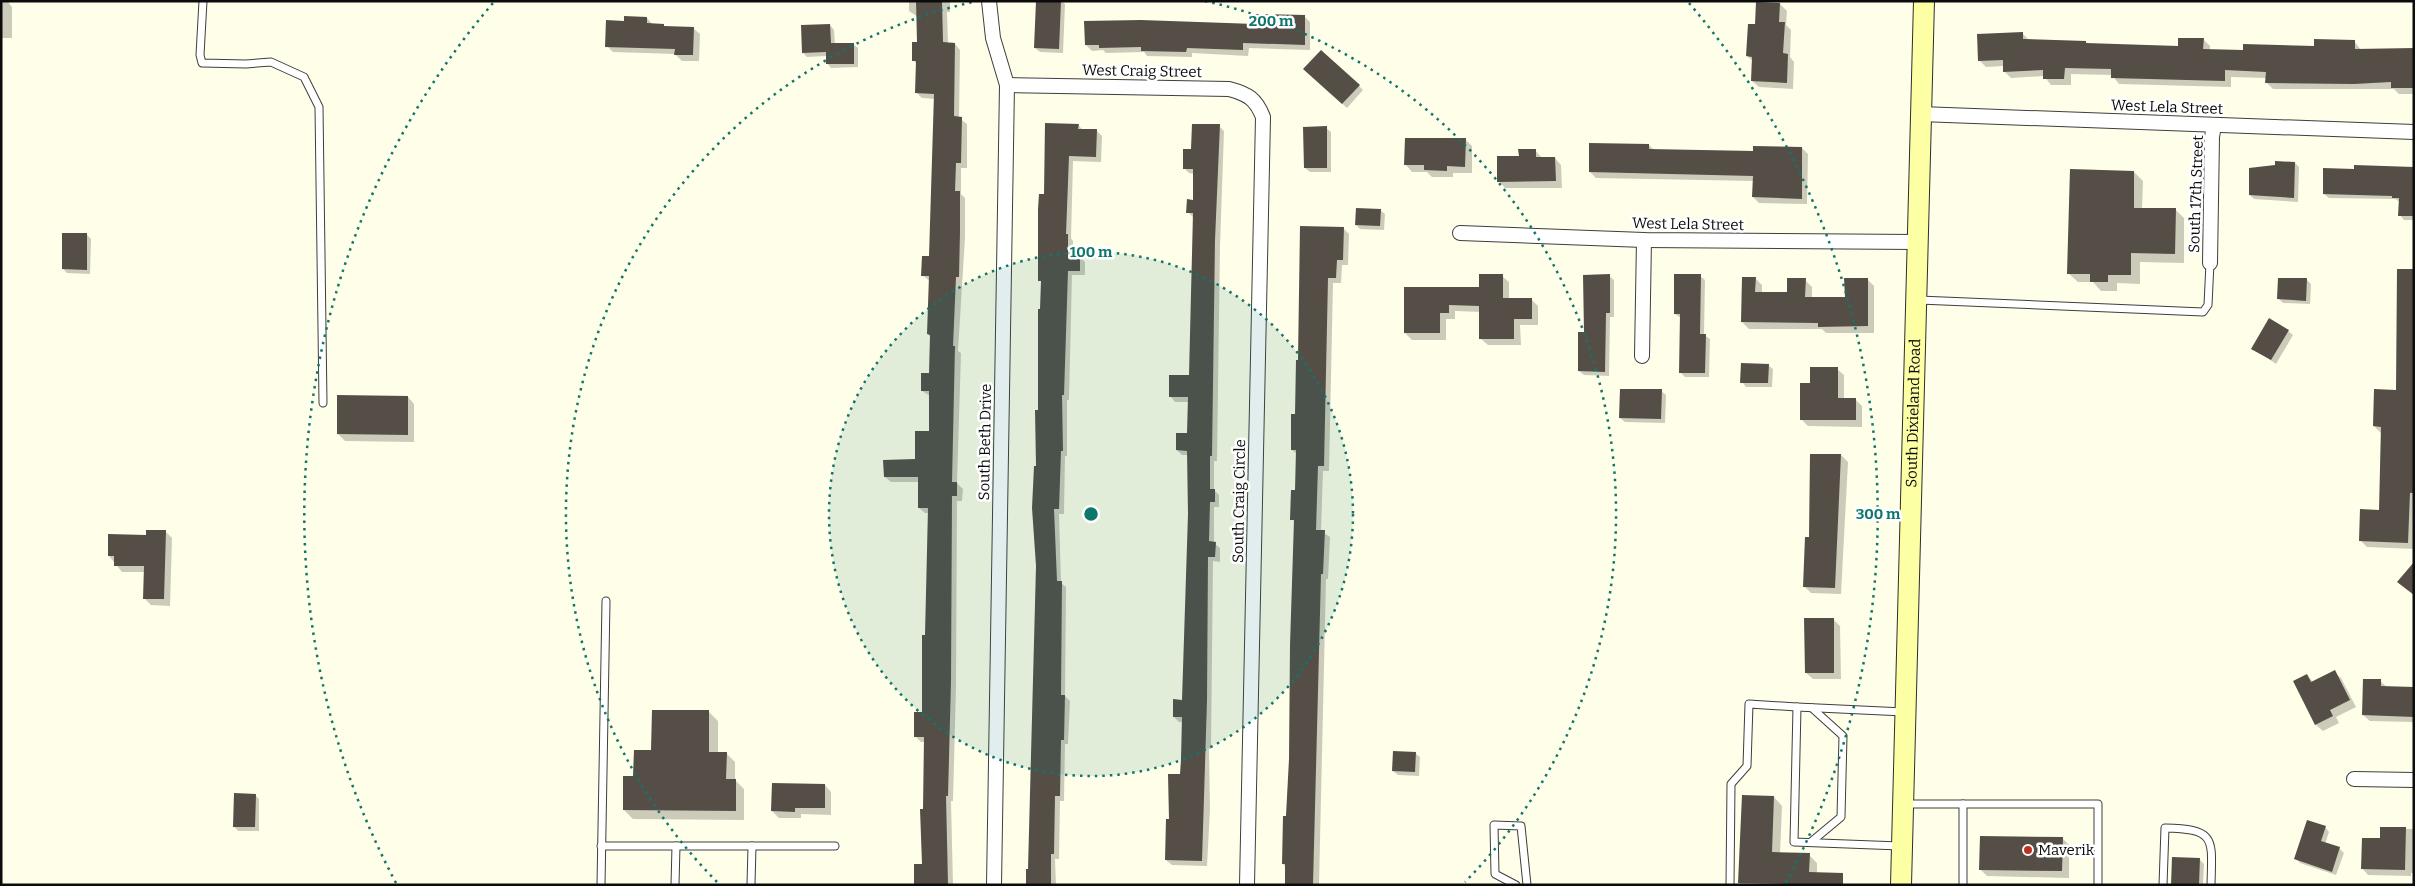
<svg xmlns="http://www.w3.org/2000/svg" width="2415" height="886" viewBox="0 0 2415 886" font-family="Bitter,serif">
	<style>
		.shadow { fill: #0003 }
		.building { fill: #544e47 }
		.lines { fill: none; stroke-linecap: round; stroke-linejoin: round }
		.lane-casing { stroke: #3e3e3e; stroke-width: 9 }
		.street-casing { stroke: #3e3e3e; stroke-width: 16 }
		.secondary-casing { stroke: #2d2d2d; stroke-width: 22 }
		.lane { stroke: #fff; stroke-width: 7 }
		.street { stroke: #fff; stroke-width: 14 }
		.secondary { stroke: #fdffa4; stroke-width: 20 }
		.ring { fill: none; stroke: #0f766e; stroke-width: 2.5; stroke-dasharray: 2.5 5 }
		.poi-dot { fill: #bd3022; stroke: #fff; stroke-width: 2 }
		.labels { text-anchor: middle; dominant-baseline: central; stroke-width: 5; stroke-linejoin: round; paint-order: stroke }
		.street-label { font-size: 15px; fill: #0b0b0b; stroke: #fff }
		.poi-label { font-size: 15px; fill: #0b0b0b; stroke: #fff; text-anchor: start }
		.centre { fill: #0f766e; stroke: #fff; stroke-width: 2.5 }
		.ring-label { font-size: 15px; text-anchor: middle; font-weight: bold; fill: #0f766e; stroke: #fff; stroke-width: 5; stroke-linejoin: round; paint-order: stroke }
	</style>
	<rect width="100%" height="100%" fill="#fffee9"/>
	<g class="shadow">
		<polygon points="909,1 950,1 950,12 947,12 948,44 955,44 960,50 959,118 967,124 967,168 961,168 961,194 965,198 965,238 958,351 961,353 957,483 963,489 962,501 957,501 956,687 953,801 951,801 953,885 915,885 923,865 926,742 921,742 915,736 923,714 929,513 925,513 919,508 919,482 891,482 885,477 916,460 930,432 930,396 922,391 930,374 931,337 928,334 930,281 922,275 930,257 935,99 922,98 917,93 917,64 913,60 918,43 918,17 909,11"/>
		<polygon points="1037,1 1061,1 1065,4 1063,53 1040,52 1035,48"/>
		<polygon points="1,2 8,2 12,7 12,38 1,38"/>
		<polygon points="1780,4 1787,11 1786,25 1791,30 1790,57 1794,62 1793,89 1759,87 1752,81 1753,61 1747,56 1756,26"/>
		<polygon points="1305,17 1310,22 1310,50 1249,48 1248,56 1192,53 1192,57 1147,56 1144,52 1106,53 1103,50 1092,51 1086,45 1256,26"/>
		<polygon points="647,18 653,25 663,25 666,27 693,28 700,34 699,61 682,61 675,54 613,52 607,46 625,22"/>
		<polygon points="830,25 834,30 835,45 853,44 858,48 858,67 831,68 827,63 827,56 807,57 803,53"/>
		<polygon points="2022,33 2029,40 2086,42 2089,45 2179,47 2203,39 2210,46 2210,50 2244,51 2315,47 2354,41 2361,50 2414,49 2414,94 2399,94 2394,89 2273,89 2267,83 2267,78 2231,77 2231,87 2119,84 2112,75 2071,74 2071,85 2051,85 2044,76 2011,78 2004,71 2004,66 1986,67 1979,60"/>
		<polygon points="1309,73 1359,86 1363,90 1347,108"/>
		<polygon points="1078,125 1083,130 1097,131 1102,136 1101,162 1073,161 1071,238 1073,241 1073,257 1080,257 1085,262 1085,275 1072,275 1069,400 1067,400 1067,456 1065,456 1064,514 1059,514 1061,583 1066,587 1065,696 1070,701 1068,744 1065,744 1064,801 1060,801 1059,859 1055,859 1056,885 1027,885 1030,870 1037,566 1037,468 1042,282 1040,280 1045,196"/>
		<polygon points="1219,126 1224,131 1220,246 1217,461 1214,461 1214,490 1219,495 1219,507 1214,507 1214,543 1220,548 1220,562 1213,561 1211,749 1209,749 1210,809 1207,866 1172,865 1166,860 1170,820 1181,775 1183,722 1179,722 1174,717 1183,701 1189,514 1188,455 1182,455 1177,450 1188,434 1189,402 1175,402 1170,396 1190,376 1194,218 1188,212 1194,201 1195,174 1189,173 1184,168 1193,150"/>
		<polygon points="1326,128 1331,132 1331,172 1310,172 1305,168"/>
		<polygon points="1465,139 1472,146 1472,173 1453,173 1453,177 1432,177 1427,172 1412,172 1406,165"/>
		<polygon points="1649,145 1654,150 1754,152 1802,148 1808,154 1807,204 1759,203 1753,197 1754,181 1596,178 1590,172"/>
		<polygon points="1535,150 1542,158 1555,158 1561,165 1562,188 1505,188 1499,181 1520,157"/>
		<polygon points="2295,163 2299,167 2298,202 2254,199 2250,195"/>
		<polygon points="2414,169 2414,220 2404,220 2400,215 2400,202 2395,199 2329,198 2324,194"/>
		<polygon points="2134,172 2143,181 2142,209 2175,209 2184,218 2184,263 2140,262 2140,284 2117,283 2117,291 2101,291 2093,282 2078,282 2068,273"/>
		<polygon points="1380,210 1385,214 1384,230 1360,229 1356,225"/>
		<polygon points="1343,228 1349,234 1348,265 1342,265 1341,283 1333,283 1329,471 1323,471 1321,531 1330,537 1328,579 1326,579 1319,885 1285,885 1286,867 1283,864 1290,759 1296,523 1292,519 1297,491 1298,455 1292,450 1300,361"/>
		<polygon points="87,235 91,239 90,274 67,273 63,269"/>
		<polygon points="2414,270 2414,549 2367,547 2360,540 2380,511 2381,433 2374,426 2398,391"/>
		<polygon points="1502,276 1509,282 1509,299 1531,299 1538,306 1538,325 1520,325 1521,345 1488,345 1481,339 1481,312 1455,311 1455,319 1446,319 1446,340 1412,340 1405,333 1406,288 1481,288"/>
		<polygon points="1609,276 1614,280 1614,317 1610,317 1609,376 1584,375 1579,371 1585,333"/>
		<polygon points="1700,276 1705,280 1704,335 1710,339 1709,377 1685,377 1680,372 1681,318 1675,314"/>
		<polygon points="1755,278 1762,285 1762,293 1788,293 1805,280 1812,287 1812,298 1846,298 1867,279 1874,286 1874,333 1826,333 1822,329 1749,329 1742,322"/>
		<polygon points="2307,280 2311,284 2310,304 2283,303 2279,299"/>
		<polygon points="2288,331 2293,335 2276,364 2253,348"/>
		<polygon points="1768,365 1773,369 1772,387 1746,387 1742,382"/>
		<polygon points="1837,369 1844,375 1844,399 1855,399 1862,406 1862,427 1808,426 1802,420 1811,384"/>
		<polygon points="1661,391 1666,395 1665,423 1625,422 1620,418"/>
		<polygon points="408,397 414,404 414,442 345,441 338,434"/>
		<polygon points="1841,455 1848,462 1841,594 1811,593 1804,586 1810,538"/>
		<polygon points="165,531 172,538 170,606 151,605 144,598 145,572 122,572 109,556 147,536"/>
		<polygon points="1833,619 1840,626 1841,679 1813,679 1806,673"/>
		<polygon points="2334,672 2341,678 2356,707 2336,717 2339,723 2323,731 2316,725 2294,681 2307,675 2313,682"/>
		<polygon points="2380,681 2387,687 2414,688 2414,722 2370,721 2363,715"/>
		<polygon points="709,712 718,721 718,753 726,753 735,762 735,780 744,789 744,820 633,819 624,810 653,751"/>
		<polygon points="1415,753 1420,757 1419,776 1398,775 1393,771"/>
		<polygon points="825,785 831,792 831,815 801,814 801,818 779,818 772,811"/>
		<polygon points="255,795 259,799 259,831 238,831 234,826"/>
		<polygon points="1774,797 1782,806 1780,854 1809,855 1817,863 1817,873 1834,885 1741,885 1739,883"/>
		<polygon points="2325,827 2329,832 2325,844 2339,848 2344,853 2336,875 2300,863 2296,859"/>
		<polygon points="2381,828 2414,829 2414,873 2411,873 2411,876 2368,875 2362,868 2381,840"/>
		<polygon points="2062,838 2069,845 2069,878 1987,876 1980,869"/>
		<polygon points="2199,859 2204,864 2203,885 2172,885"/>
	</g>
	<g class="building">
		<polygon points="916,1 942,1 943,42 955,43 954,116 962,117 961,163 956,163 955,191 960,191 960,232 959,277 956,277 953,346 955,346 952,482 957,482 957,496 952,496 951,681 948,796 946,796 948,884 939,885 914,885 914,864 922,864 920,809 923,809 924,737 914,737 914,712 922,712 922,635 925,635 928,508 918,508 918,477 884,477 883,460 915,459 915,431 929,431 929,391 921,391 921,373 929,373 930,335 927,334 929,276 921,276 922,256 929,256 934,94 915,93 916,61 912,61 912,42 917,42"/>
		<polygon points="1036,1 1061,1 1059,49 1034,48"/>
		<polygon points="1756,2 1780,3 1779,22 1785,22 1783,53 1788,54 1787,83 1751,81 1752,57 1746,56 1748,24 1755,24"/>
		<polygon points="1255,14 1305,15 1305,45 1243,43 1243,50 1187,48 1186,52 1141,51 1141,47 1099,48 1099,45 1085,45 1084,21 1141,20 1255,24"/>
		<polygon points="624,16 647,17 647,23 664,24 664,26 694,27 693,55 674,55 675,49 605,47 606,20 624,21"/>
		<polygon points="830,24 831,43 854,43 854,64 826,64 826,52 802,53 801,25"/>
		<polygon points="2023,32 2023,39 2086,41 2086,43 2178,46 2178,38 2204,38 2203,49 2243,50 2243,44 2314,46 2314,39 2355,40 2355,49 2414,48 2414,88 2391,88 2391,82 2354,84 2265,83 2266,72 2225,70 2225,81 2111,78 2111,69 2065,68 2064,79 2043,79 2043,70 2003,72 2003,60 1978,61 1977,34"/>
		<polygon points="1321,50 1360,85 1342,104 1303,69"/>
		<polygon points="1045,123 1079,124 1078,129 1097,129 1096,157 1069,156 1066,234 1068,234 1068,256 1080,256 1080,271 1068,271 1064,395 1062,395 1063,451 1061,451 1059,509 1054,509 1057,581 1062,581 1061,695 1065,695 1064,740 1061,740 1060,796 1055,796 1054,854 1051,854 1051,885 1026,885 1026,869 1028,869 1036,566 1032,508 1034,466 1036,466 1035,410 1038,410 1038,309 1040,309 1041,281 1038,281 1038,209 1039,194 1044,194"/>
		<polygon points="1192,124 1220,124 1215,240 1212,456 1210,456 1210,489 1215,489 1215,502 1210,502 1209,541 1216,542 1215,557 1208,557 1207,700 1202,861 1165,860 1166,819 1169,819 1168,774 1180,774 1181,759 1182,717 1173,717 1173,699 1182,700 1188,514 1187,451 1176,450 1176,433 1187,433 1188,397 1169,397 1169,375 1189,375 1193,213 1186,213 1187,199 1193,200 1193,169 1183,169 1183,149 1191,149"/>
		<polygon points="1327,126 1327,168 1304,168 1303,127"/>
		<polygon points="1405,138 1466,138 1465,167 1447,166 1447,171 1424,170 1424,165 1404,165"/>
		<polygon points="1589,143 1649,144 1649,149 1753,151 1753,146 1802,147 1802,199 1752,197 1753,176 1589,172"/>
		<polygon points="1518,149 1536,149 1536,157 1555,157 1556,181 1497,182 1497,156 1519,156"/>
		<polygon points="2275,161 2295,162 2294,198 2249,195 2249,168 2275,165"/>
		<polygon points="2354,165 2414,167 2414,216 2398,216 2399,198 2392,198 2392,196 2323,194 2323,168 2354,169"/>
		<polygon points="2070,169 2134,171 2134,208 2176,208 2175,254 2131,253 2131,275 2108,275 2108,282 2090,282 2090,274 2067,274"/>
		<polygon points="1356,208 1381,209 1380,226 1355,225"/>
		<polygon points="1300,226 1344,227 1343,260 1337,260 1336,278 1328,278 1324,466 1318,466 1316,530 1325,530 1323,574 1321,574 1313,885 1285,885 1285,864 1282,864 1283,816 1286,816 1289,759 1290,645 1294,520 1290,520 1291,490 1295,490 1296,450 1291,450 1291,414 1295,414 1296,360 1298,360"/>
		<polygon points="62,233 87,233 87,270 62,269"/>
		<polygon points="2397,269 2414,269 2414,493 2410,493 2408,543 2359,541 2360,509 2379,510 2381,427 2373,426 2374,389 2396,390"/>
		<polygon points="1479,274 1503,274 1503,298 1532,298 1532,319 1514,319 1514,339 1479,339 1479,306 1449,305 1449,313 1440,313 1440,333 1404,333 1404,287 1479,287"/>
		<polygon points="1610,274 1610,313 1606,313 1605,372 1578,371 1578,332 1584,332 1583,275"/>
		<polygon points="1674,274 1701,274 1700,334 1706,334 1705,373 1679,373 1680,314 1674,314"/>
		<polygon points="1742,277 1756,277 1755,292 1787,292 1787,278 1806,278 1805,297 1845,297 1844,278 1868,278 1868,326 1818,327 1818,323 1741,322"/>
		<polygon points="2278,278 2307,278 2306,301 2277,299"/>
		<polygon points="2269,318 2289,330 2271,360 2251,349"/>
		<polygon points="1741,363 1769,364 1768,383 1740,383"/>
		<polygon points="1810,367 1838,367 1838,398 1856,398 1856,420 1800,420 1800,383 1810,383"/>
		<polygon points="1620,389 1662,389 1661,419 1619,418"/>
		<polygon points="337,395 408,396 408,435 337,434"/>
		<polygon points="1810,454 1841,454 1835,588 1803,587 1805,537 1809,537"/>
		<polygon points="146,530 166,530 164,599 143,599 144,566 114,566 114,556 108,556 108,534 146,535"/>
		<polygon points="2414,562 2414,595 2397,582"/>
		<polygon points="1804,618 1834,618 1834,673 1805,673"/>
		<polygon points="2335,670 2350,700 2330,710 2333,716 2315,725 2293,681 2307,674 2311,682"/>
		<polygon points="2363,679 2381,679 2381,686 2414,687 2414,717 2362,715"/>
		<polygon points="652,710 709,710 709,752 727,752 726,779 736,779 736,811 623,810 623,776 633,776 634,750 651,750"/>
		<polygon points="1393,751 1416,752 1415,772 1392,771"/>
		<polygon points="772,783 825,784 825,808 795,808 795,812 771,811"/>
		<polygon points="234,793 256,794 255,827 233,827"/>
		<polygon points="1742,795 1774,796 1772,852 1810,853 1809,872 1843,873 1843,885 1738,883"/>
		<polygon points="2307,820 2326,826 2321,841 2340,847 2332,872 2294,859"/>
		<polygon points="2380,827 2406,827 2405,870 2361,869 2362,838 2380,838"/>
		<polygon points="1980,836 2063,837 2062,871 1979,870"/>
		<polygon points="2172,857 2200,858 2199,885 2171,885"/>
	</g>
	<g class="lines">
		<g class="lane-casing">
			<g id="lane">
				<polyline points="203,1 200,55 202,63 246,64 271,62 304,77 319,107 323,403"/>
				<polyline points="1919,300 2203,312 2208,305 2210,263"/>
				<polyline points="1904,804 2098,804 2098,885"/>
				<polyline points="1811,842 1841,817 1843,736 1812,708"/>
				<polyline points="601,846 835,846"/>
				<polyline points="1900,846 1794,842 1797,707 1904,712"/>
				<polyline points="601,885 606,601"/>
				<polyline points="675,885 676,846"/>
				<polyline points="751,885 752,846"/>
				<polyline points="1516,885 1495,874 1494,825 1521,826 1527,885"/>
				<polyline points="1730,885 1731,784 1747,766 1749,704 1797,707"/>
				<polyline points="1963,885 1963,804"/>
				<path d="M2163,885l2,-57c52,1 47,11 46,57"/>
			</g>
		</g>
		<g class="street-casing">
			<g id="street">
				<polyline points="989,1 993,38 1007,85 994,885"/>
				<path d="M1007,85l222,4c19,5 27,10 34,28l-16,768"/>
				<polyline points="1920,114 2414,132"/>
				<polyline points="1460,233 1644,240 1916,242"/>
				<polyline points="2210,263 2212,137 2214,125"/>
				<polyline points="1642,356 1644,240"/>
				<polyline points="2354,779 2414,780"/>
			</g>
		</g>
		<g class="secondary-casing">
			<g id="secondary">
				<path id="s1" d="M1901,885l23,-884"/>
			</g>
		</g>
		<use href="#lane" class="lane"/>
		<use href="#street" class="street"/>
		<use href="#secondary" class="secondary"/>
	</g>
	<circle cx="1091" cy="514" r="262" fill="#0f766e" fill-opacity=".12"/>
	<g class="ring">
		<circle cx="1091" cy="514" r="262"/>
		<path d="M717 882A525 525 0 0 1 977 1M1205 1A525 525 0 0 1 1465 882"/>
		<path d="M396 883A787 787 0 0 1 493 3M1689 3A787 787 0 0 1 1786 883"/>
	</g>
	<circle class="poi-dot" cx="2028" cy="850" r="5"/>
	<g class="labels">
		<g class="street-label">
			<text transform="translate(1142 71) rotate(1)">West Craig Street</text>
			<text transform="translate(2167 107) rotate(2)">West Lela Street</text>
			<text transform="translate(2196 194) rotate(-88)">South 17th Street</text>
			<text transform="translate(1688 224) rotate(1)">West Lela Street</text>
			<text stroke="none"><textPath href="#s1" startOffset="472">South Dixieland Road</textPath></text>
			<text transform="translate(985 442) rotate(-89)">South Beth Drive</text>
			<text transform="translate(1239 501) rotate(-89)">South Craig Circle</text>
		</g>
		<g class="poi-label">
			<text x="2038" y="850">Maverik</text>
		</g>
	</g>
	<circle cx="1091" cy="514" r="8" class="centre"/>
	<g class="ring-label">
		<text x="1271" y="26">200 m</text>
		<text x="1091" y="257">100 m</text>
		<text x="1878" y="519">300 m</text>
	</g>
	<rect width="2415" height="886" fill="none" stroke="#0b0b0b" stroke-width="5"/>
</svg>
